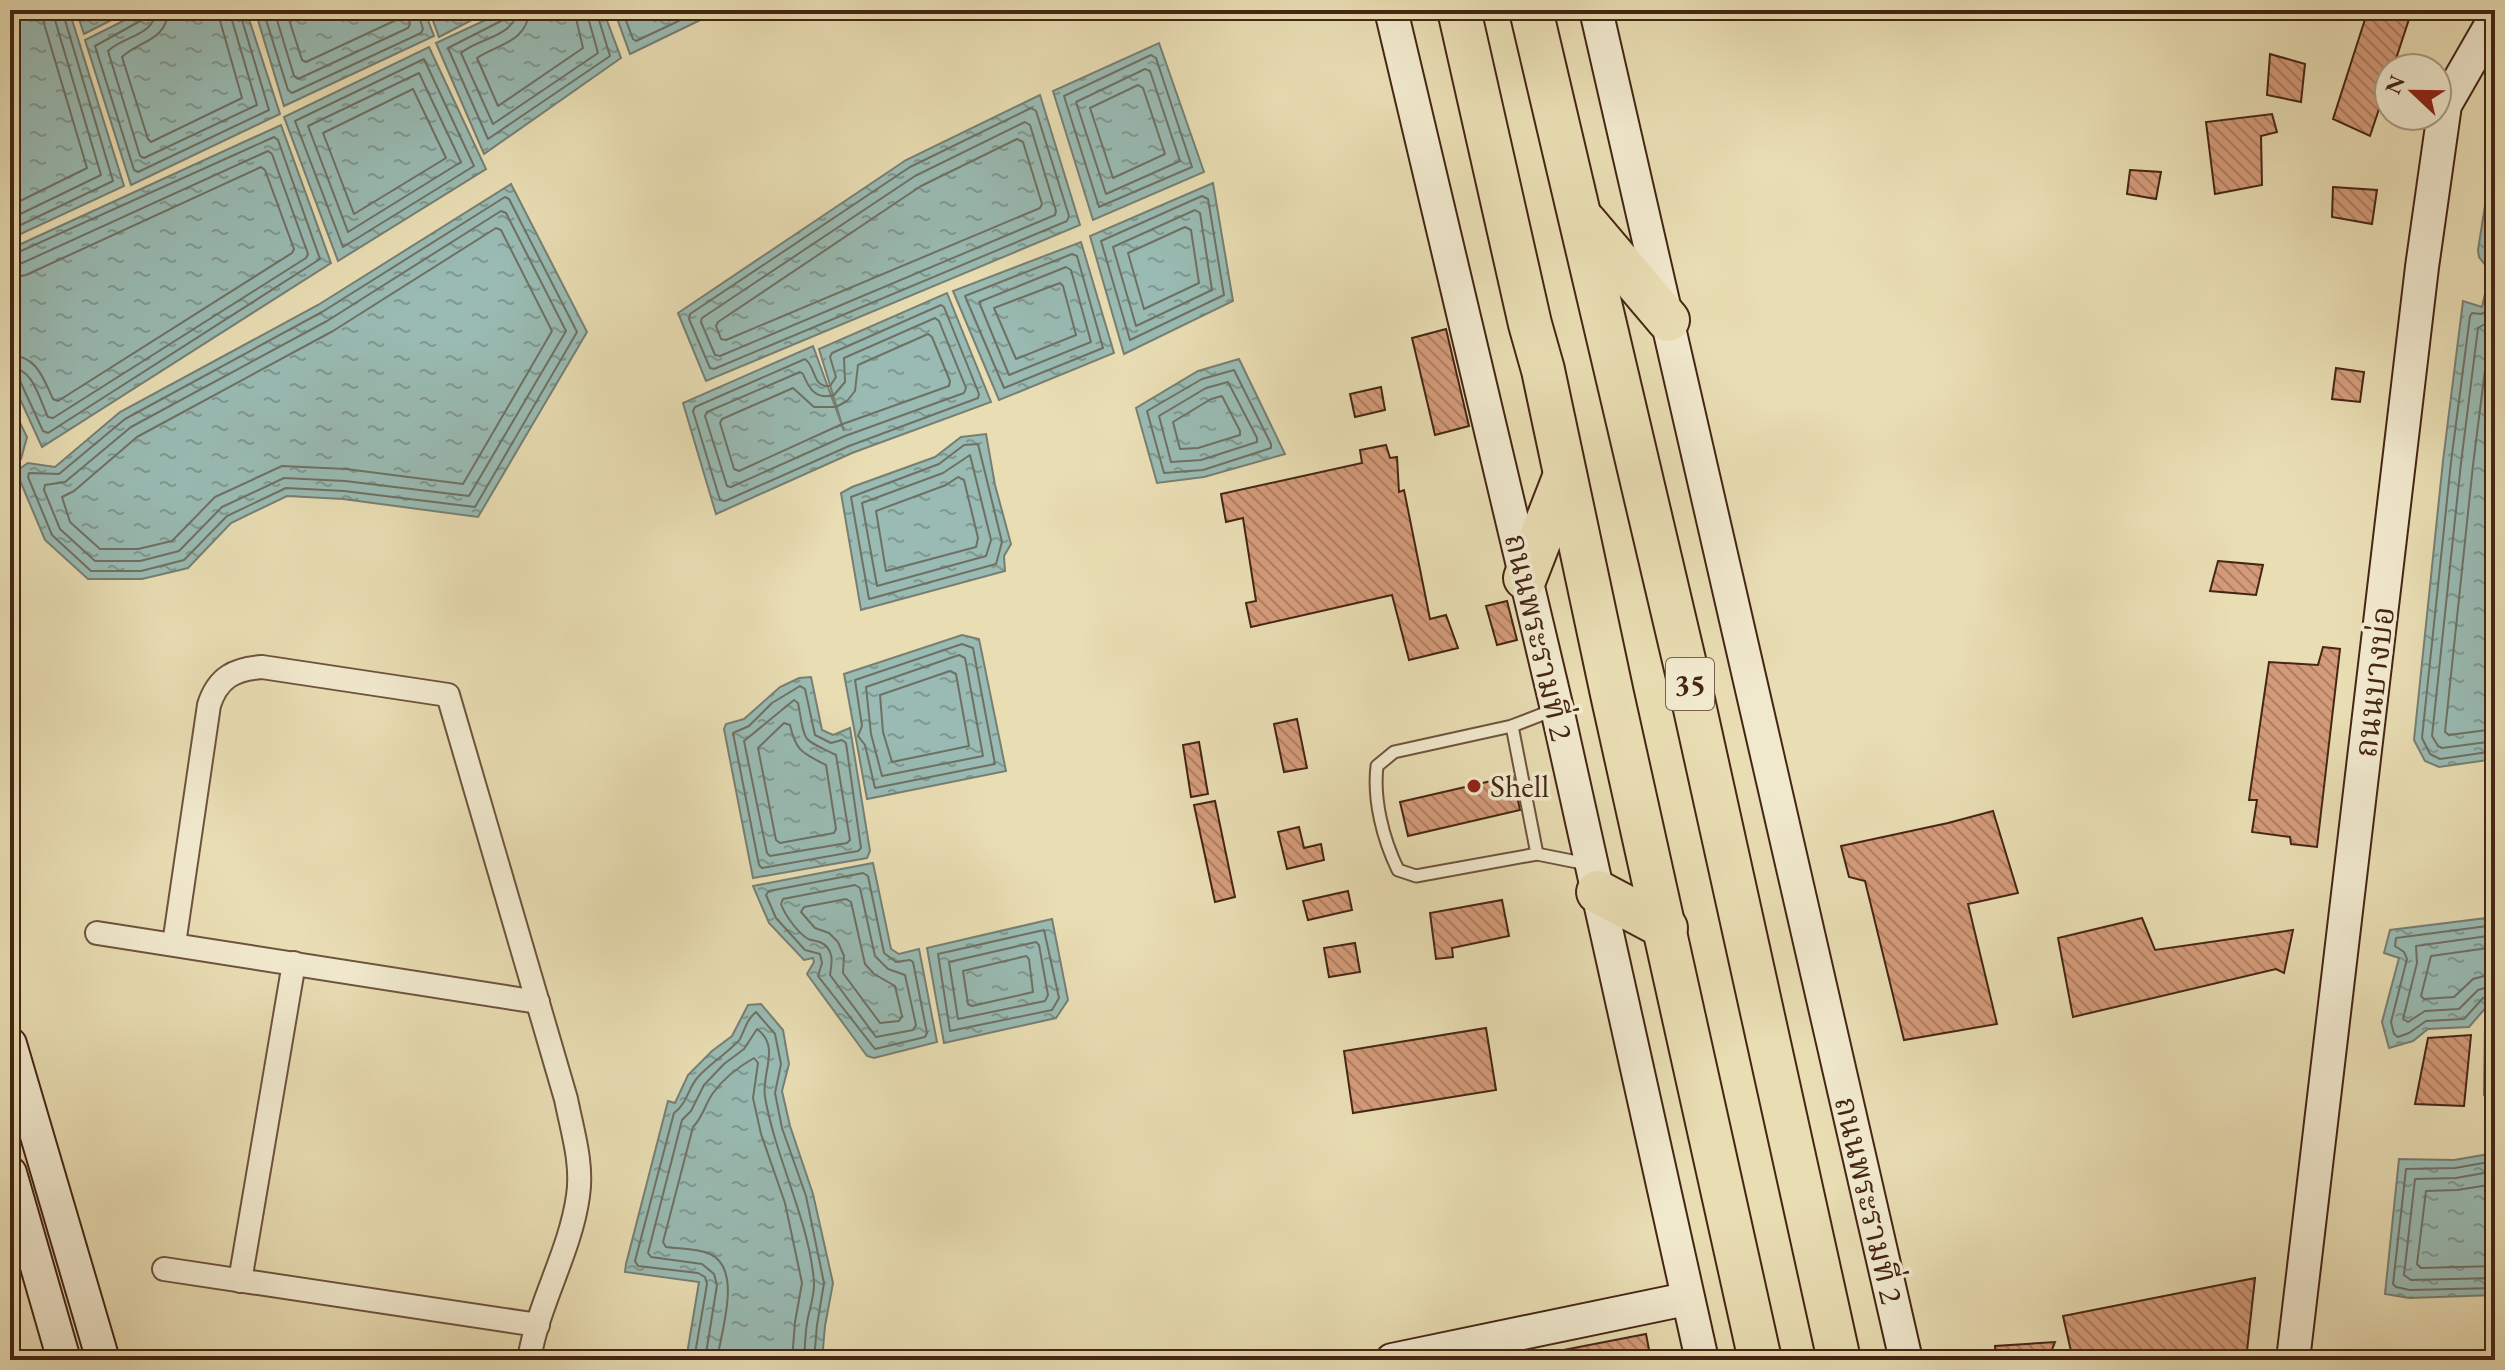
<svg xmlns="http://www.w3.org/2000/svg" width="2505" height="1370" viewBox="0 0 2505 1370" font-family="'EB Garamond','Noto Serif Thai',serif">
	<style>
		.water { fill: url(#water-ripples); stroke: #777f73; stroke-width: 2 }
		.lines { fill: none; stroke-linecap: round; stroke-linejoin: round }
		.shore { stroke: #6f7064; stroke-width: 2 }
		.building { fill: url(#building-back-hatch); stroke: #452514; stroke-width: 2 }
		.lane-casing { stroke: #6e533c; stroke-width: 15 }
		.street-casing { stroke: #6e533c; stroke-width: 26 }
		.secondary-casing { stroke: #452514; stroke-width: 36 }
		.highway-casing { stroke: #452514; stroke-width: 46 }
		.lane { stroke: #f1e9ce; stroke-width: 11 }
		.street { stroke: #f1e9ce; stroke-width: 22 }
		.secondary { stroke: #f1e9ce; stroke-width: 32 }
		.highway { stroke: #e9ddb3; stroke-width: 42 }
		.poi-dot { fill: #8f2418; stroke: #f1e9ce; stroke-width: 3 }
		.labels { text-anchor: middle; dominant-baseline: central; stroke-width: 7; stroke-linejoin: round; paint-order: stroke }
		.shield { fill: #f1e9ce; stroke: #79604c; stroke-width: 2 }
		.shield-label { font-size: 30px; font-weight: bold; fill: #452514 }
		.street-label { font-size: 32px; fill: #452514; stroke: #f1e9ce }
		.poi-label { font-size: 32px; fill: #452514; stroke: #f1e9ce; text-anchor: start }
	</style>
	<defs>
		<pattern id="water-ripples" width="26" height="14" patternUnits="userSpaceOnUse" patternTransform="scale(2)"><rect width="26" height="14" fill="#99bbb3"/><path d="M2 4q2-2 4 0t4 0M15 11q2-2 4 0t4 0" fill="none" stroke="#7f9890"/></pattern>
		<pattern id="building-back-hatch" width="6" height="6" patternUnits="userSpaceOnUse" patternTransform="scale(2)"><rect width="6" height="6" fill="#d49b7a"/><path d="M-1 5l2 2M0 0l6 6M5-1l2 2" fill="none" stroke="#ae7e63"/></pattern>
	</defs>
	<rect width="100%" height="100%" fill="#e9ddb3"/>
	<filter id="stains"><feTurbulence type="fractalNoise" baseFrequency=".0025" numOctaves="4"/><feColorMatrix values="0 0 0 0 .2 0 0 0 0 .09 0 0 0 0 .02 0 0 0 .5 -.17"/></filter>
	<radialGradient id="worn" r=".72"><stop offset=".6" stop-color="#630" stop-opacity="0"/><stop offset="1" stop-color="#630" stop-opacity=".3"/></radialGradient>
	<g class="water">
		<polygon points="10,10 69,10 124,186 10,239"/>
		<polygon points="76,10 131,10 84,34"/>
		<polygon points="145,10 246,10 280,114 131,185 85,40"/>
		<polygon points="255,10 424,10 434,36 284,106"/>
		<polygon points="429,10 491,10 439,37"/>
		<polygon points="507,10 603,10 621,58 484,154 436,43"/>
		<polygon points="614,10 721,10 630,54"/>
		<polygon points="1159,43 1204,172 1093,220 1053,91"/>
		<polygon points="429,47 486,169 338,261 284,117"/>
		<polygon points="1040,95 1080,225 706,381 678,313 906,160"/>
		<polygon points="281,125 331,263 42,447 10,377 10,249"/>
		<polygon points="2495,142 2495,266 2486,266 2479,257 2478,250"/>
		<polygon points="1213,183 1233,301 1124,354 1090,236"/>
		<polygon points="511,184 587,332 478,517 343,499 287,496 231,523 188,568 142,579 88,579 45,540 16,471 28,463 55,467 120,412 318,305"/>
		<polygon points="1081,242 1114,353 999,400 953,291"/>
		<polygon points="2490,272 2495,272 2495,759 2439,767 2425,761 2414,740 2443,461 2463,301 2482,307"/>
		<polygon points="947,293 991,402 852,453 716,514 683,403 813,346 844,431 819,349"/>
		<polygon points="1239,359 1285,454 1204,477 1157,483 1136,408 1198,371"/>
		<polygon points="10,402 27,437 21,459 10,463"/>
		<polygon points="986,434 995,485 1011,544 1004,556 1005,571 861,610 841,493 852,487 935,457 961,437"/>
		<polygon points="962,635 979,639 1006,771 867,799 844,674"/>
		<polygon points="811,677 822,730 833,735 850,728 870,851 867,858 753,878 724,729 726,724 744,719 780,687 799,678"/>
		<polygon points="873,863 891,949 899,954 919,949 937,1042 874,1058 867,1056 807,974 814,962 813,958 804,960 769,923 753,886"/>
		<polygon points="2495,917 2495,1002 2488,1005 2469,1027 2428,1029 2413,1041 2389,1048 2382,1022 2399,958 2384,953 2390,930"/>
		<polygon points="1052,919 1068,1000 1056,1018 944,1043 927,948"/>
		<polygon points="761,1004 783,1030 789,1064 782,1091 790,1126 813,1194 833,1283 825,1326 822,1360 686,1360 699,1282 625,1272 626,1264 668,1101 675,1103 688,1075 712,1051 732,1036 748,1005"/>
		<polygon points="2495,1017 2495,1099 2484,1095 2485,1026"/>
		<polygon points="2495,1153 2495,1295 2409,1298 2385,1294 2399,1159 2454,1160"/>
	</g>
	<g class="lines">
		<g class="shore">
			<polyline points="146,10 142,20 95,46 134,170 138,172 269,110 239,10"/>
			<path d="M156,10c-1,26 -33,26 -48,41l32,105 4,2 113,-53 -28,-95"/>
			<path d="M168,10c-1,31 -28,30 -46,47l26,82 3,3 91,-44 -25,-88"/>
			<polyline points="263,10 288,90 292,93 421,33 423,29 417,10"/>
			<polyline points="274,10 294,76 298,79 408,28 410,24 407,10"/>
			<polyline points="286,10 302,60 306,62 394,21 395,10"/>
			<polyline points="507,10 503,20 448,48 488,139 610,56 596,10"/>
			<path d="M517,10c-2,27 -39,28 -56,43l32,71 105,-71 -12,-43"/>
			<path d="M529,10c-1,32 -31,34 -52,48l21,48 85,-58 -9,-38"/>
			<polyline points="622,10 633,39 636,41 702,10"/>
			<polygon points="1151,55 1156,58 1192,167 1099,207 1064,96"/>
			<polygon points="424,59 474,166 343,247 295,121"/>
			<polygon points="1145,69 1150,71 1180,161 1106,194 1076,102"/>
			<polygon points="419,73 461,162 348,232 308,126"/>
			<polygon points="1138,85 1143,88 1165,154 1113,178 1090,108"/>
			<polygon points="413,89 446,158 354,214 323,133"/>
			<polygon points="1031,108 1036,111 1069,216 1067,221 714,369 710,368 689,319 690,314 910,167"/>
			<polygon points="1025,122 1030,125 1056,211 1055,215 720,356 715,355 701,322 702,318 915,176"/>
			<polygon points="1017,139 1023,142 1042,204 1040,208 726,340 721,339 716,326 718,322 921,186"/>
			<polygon points="1202,196 1208,199 1224,295 1130,340 1101,241"/>
			<polygon points="505,197 509,199 577,332 475,507 344,491 286,488 227,516 184,560 141,571 91,571 52,535 28,477 29,473 59,474 125,419 322,312"/>
			<polyline points="10,206 87,168 40,10"/>
			<polygon points="1195,210 1200,213 1212,290 1136,326 1113,247"/>
			<polygon points="501,211 506,213 566,331 469,496 345,481 284,478 222,507 179,551 140,561 95,561 60,529 44,490 45,485 65,482 131,427 327,321"/>
			<polyline points="10,219 101,175 52,10"/>
			<polygon points="1185,227 1191,230 1199,283 1144,309 1128,253"/>
			<polygon points="496,228 501,230 552,331 463,484 346,469 282,466 215,497 172,541 138,549 100,549 70,522 62,497 74,491 137,437 333,331"/>
			<polyline points="10,230 113,181 62,10"/>
			<polygon points="1072,254 1077,256 1103,348 1004,388 965,296"/>
			<polyline points="10,256 274,137 278,140 320,259 48,433 43,431 20,381 10,377"/>
			<path d="M10,266l10,-2 248,-113 4,3 36,100 -2,4 -253,160 -5,-1c-9,-19 -15,-49 -38,-50"/>
			<polygon points="1066,267 1071,270 1091,342 1009,375 979,302"/>
			<path d="M10,278l16,-3 235,-108 4,3 29,79 -2,4 -234,148 -5,-2c-10,-21 -16,-43 -43,-44"/>
			<polygon points="1060,283 1063,286 1076,335 1016,359 994,308"/>
			<polyline points="2495,286 2488,311 2481,314 2472,313 2470,316 2451,462 2422,738 2430,754 2440,759 2495,751"/>
			<path d="M941,305l3,2 35,87 -1,4 -129,48 -124,55 -5,-1 -27,-89 2,-4 110,-48c11,7 7,29 25,27l6,-9 -6,-20 2,-4z"/>
			<path d="M935,318l4,3 27,67 -2,5 -119,43 -114,51 -4,-1 -22,-70 2,-4 93,-40 3,2c6,15 13,26 31,21l11,-13 -1,-24z"/>
			<polyline points="2495,318 2478,328 2461,463 2432,736 2438,746 2442,748 2495,741"/>
			<polyline points="2495,333 2489,338 2473,465 2445,732 2449,735 2495,729"/>
			<polygon points="928,334 932,337 950,381 949,386 840,425 739,471 734,469 720,423 722,419 793,388 814,407 836,407 847,401 855,391 858,365"/>
			<polygon points="1234,370 1271,444 1271,448 1203,470 1164,473 1147,411 1202,379"/>
			<polygon points="1228,382 1257,438 1257,442 1201,460 1171,462 1159,416 1206,388"/>
			<polygon points="1222,396 1240,431 1240,435 1198,448 1180,449 1173,422 1211,399"/>
			<polygon points="978,444 1002,542 996,564 869,599 851,497 939,464 964,445"/>
			<polygon points="970,455 991,540 986,556 877,586 862,503 943,473"/>
			<polygon points="958,477 964,480 978,538 976,547 886,571 876,511 946,485"/>
			<polygon points="962,644 973,648 995,764 875,788 865,745 858,736 862,726 855,680"/>
			<polygon points="959,655 965,658 983,756 882,776 871,734 866,687"/>
			<polygon points="950,671 956,674 969,746 892,762 883,732 880,695"/>
			<polygon points="800,686 805,689 815,735 831,743 842,740 846,743 861,848 858,851 762,868 759,865 733,733 749,726 772,703"/>
			<path d="M794,700l4,3c8,42 2,34 38,52l14,85 -3,3 -77,13 -3,-3 -23,-112z"/>
			<path d="M784,723l6,2c6,27 13,28 36,40l10,64 -2,4 -54,10 -4,-3 -18,-92z"/>
			<polygon points="863,873 868,876 884,953 896,962 910,960 913,962 927,1033 925,1037 875,1049 818,976 822,963 820,954 805,950 776,918 766,895 769,891"/>
			<path d="M855,885l5,3 15,68 13,13 17,6 11,50 -3,5 -37,7 -46,-62c2,-12 5,-26 -10,-33 -3,-1 -10,-2 -12,-3 -11,-7 -23,-24 -27,-35l2,-5z"/>
			<polygon points="846,899 851,902 865,964 874,974 895,986 902,1016 899,1021 880,1023 843,973 844,956 838,942 829,933 815,928 801,912 804,907"/>
			<polyline points="2495,925 2396,938 2395,946 2404,952 2407,959 2391,1022 2394,1034 2398,1037 2409,1033 2426,1021 2464,1019 2483,998 2495,995"/>
			<polygon points="1044,930 1059,998 1052,1010 950,1031 938,954"/>
			<polyline points="2495,935 2416,946 2417,963 2403,1019 2408,1022 2425,1011 2459,1009 2478,990 2495,985"/>
			<polygon points="1036,942 1039,945 1048,995 1045,1001 958,1019 949,962"/>
			<polyline points="2495,947 2431,956 2421,996 2424,999 2454,997 2473,979 2495,973"/>
			<polygon points="1026,956 1029,959 1033,992 972,1006 968,1004 963,971"/>
			<polyline points="2495,1161 2455,1168 2406,1169 2393,1284 2396,1287 2410,1290 2495,1288"/>
			<polyline points="2495,1171 2456,1178 2415,1179 2404,1275 2411,1280 2495,1278"/>
			<polyline points="2495,1184 2457,1190 2426,1191 2417,1264 2421,1268 2495,1266"/>
			<path d="M694,1360l13,-76 -2,-7 -7,-4 -60,-7 -3,-5 39,-148c13,-9 14,-25 24,-36 9,-11 37,-30 42,-38 5,-10 7,-20 16,-27l19,22 6,30 -6,29 7,35 24,68 18,87 -7,42 -3,35"/>
			<path d="M705,1360l12,-75 -3,-11 -12,-10 -51,-7 -3,-4 34,-133 9,-9 13,-26 20,-21 20,-15 13,-20c24,17 4,45 8,68 11,63 43,120 49,184 1,14 -5,29 -7,42 -2,12 -2,25 -3,37"/>
			<path d="M717,1360c4,-28 26,-91 -7,-106 -13,-6 -30,-5 -44,-7l-3,-5 30,-115c10,-10 12,-23 20,-34 10,-14 27,-27 41,-35l4,5 -5,35 8,36 24,69 17,80 -7,39 -3,38"/>
		</g>
	</g>
	<g class="building">
		<polygon points="2368,10 2412,10 2393,68 2389,68 2389,79 2370,136 2333,119"/>
		<polygon points="2270,54 2305,64 2301,102 2267,95"/>
		<polygon points="2272,114 2277,132 2261,136 2262,185 2215,194 2206,122"/>
		<polygon points="2130,170 2161,172 2156,199 2127,194"/>
		<polygon points="2333,187 2377,190 2372,224 2332,217"/>
		<polygon points="1446,329 1469,426 1435,435 1412,338"/>
		<polygon points="2336,368 2364,372 2360,402 2332,399"/>
		<polygon points="1381,387 1385,410 1355,417 1350,394"/>
		<polygon points="1386,445 1390,458 1397,457 1399,492 1404,490 1430,619 1446,615 1458,648 1409,660 1392,595 1251,627 1246,603 1256,601 1243,518 1226,522 1221,494 1362,463 1360,450"/>
		<polygon points="2218,561 2263,565 2256,595 2210,591"/>
		<polygon points="1507,601 1517,640 1497,645 1486,606"/>
		<polygon points="2323,647 2340,649 2317,847 2291,844 2290,837 2252,832 2257,800 2249,800 2269,662 2318,665"/>
		<polygon points="1297,719 1307,768 1284,772 1274,724"/>
		<polygon points="1199,742 1208,794 1191,797 1183,745"/>
		<polygon points="1513,776 1520,810 1408,836 1400,802"/>
		<polygon points="1215,801 1235,897 1215,902 1194,805"/>
		<polygon points="1993,811 2018,893 1968,904 1997,1024 1904,1040 1865,881 1849,877 1841,846 1948,823"/>
		<polygon points="1299,827 1304,848 1321,844 1324,860 1287,869 1278,832"/>
		<polygon points="1348,891 1352,910 1308,920 1303,901"/>
		<polygon points="1502,900 1509,936 1452,948 1453,957 1436,959 1430,913"/>
		<polygon points="2142,918 2155,950 2293,930 2284,973 2276,969 2073,1017 2058,938"/>
		<polygon points="1355,943 1360,972 1329,977 1324,948"/>
		<polygon points="1486,1028 1496,1090 1353,1113 1344,1051"/>
		<polygon points="2471,1035 2464,1106 2415,1104 2428,1038"/>
		<polygon points="2255,1278 2246,1360 2073,1360 2063,1316"/>
		<polygon points="1646,1334 1651,1360 1559,1360 1558,1351"/>
		<polygon points="2055,1342 2048,1360 1996,1360 1995,1346"/>
	</g>
	<g class="lines">
		<g class="lane-casing">
			<g id="lane">
				<path d="M1556,709l-44,17 -118,26 -17,14c-4,34 6,73 21,104l18,6 121,-22 50,10"/>
				<polyline points="1512,726 1537,854"/>
			</g>
		</g>
		<g class="street-casing">
			<g id="street">
				<polyline points="97,933 538,1002"/>
				<path d="M174,944l35,-239c9,-28 26,-36 53,-38l186,28 118,404c6,31 17,64 12,97 -8,57 -40,107 -49,164"/>
				<polyline points="164,1269 538,1325"/>
				<polyline points="240,1281 294,963"/>
			</g>
		</g>
		<g class="secondary-casing">
			<g id="secondary">
				<polyline points="1391,10 1557,709 1702,1360"/>
				<polyline points="1596,10 1906,1360"/>
				<polyline points="10,1044 103,1360"/>
				<polyline points="10,1173 64,1360"/>
				<polyline points="1392,1360 1686,1299"/>
				<polyline points="2293,1360 2422,267 2445,105 2495,18"/>
			</g>
		</g>
		<g class="highway-casing">
			<g id="highway">
				<polyline points="1459,10 1530,324 1543,370 1612,694 1760,1360"/>
				<polyline points="1531,10 1688,677 1839,1360"/>
				<polyline points="1585,222 1668,320"/>
				<polyline points="1525,578 1565,475"/>
				<polyline points="1598,892 1666,928"/>
			</g>
		</g>
		<use href="#lane" class="lane"/>
		<use href="#street" class="street"/>
		<use href="#secondary" class="secondary"/>
		<use href="#highway" class="highway"/>
	</g>
	<circle class="poi-dot" cx="1474" cy="786" r="8"/>
	<g class="labels">
		<rect class="shield" x="1666" y="658" width="48" height="52" rx="6"/>
		<g class="shield-label">
			<text x="1690" y="684">35</text>
		</g>
		<g class="street-label">
			<text transform="translate(1539 637) rotate(77)">ถนนพระรามที่ 2</text>
			<text transform="translate(2374 682) rotate(-83)">ถนนบางบ่อ</text>
			<text transform="translate(1869 1200) rotate(77)">ถนนพระรามที่ 2</text>
		</g>
		<g class="poi-label">
			<text x="1490" y="786">Shell</text>
		</g>
	</g>
	<rect width="2505" height="1370" fill="none" stroke="#e9ddb3" stroke-width="40"/>
	<rect x="12" y="12" width="2481" height="1346" fill="none" stroke="#452514" stroke-width="4"/>
	<rect x="20" y="20" width="2465" height="1330" fill="none" stroke="#452514" stroke-width="2"/>
	<g transform="translate(2413 92) rotate(292)"><circle r="38" fill="#f1e9ce" stroke="#ac9b84" stroke-width="2"/>
	<path d="M0-6L14 30L0 20L-14 30Z" fill="#8f2418"/>
	<text y="-12" font-size="22" font-weight="bold" text-anchor="middle" fill="#452514">N</text>
	</g>
	<rect width="100%" height="100%" filter="url(#stains)"/>
	<rect width="100%" height="100%" fill="url(#worn)"/>
</svg>
